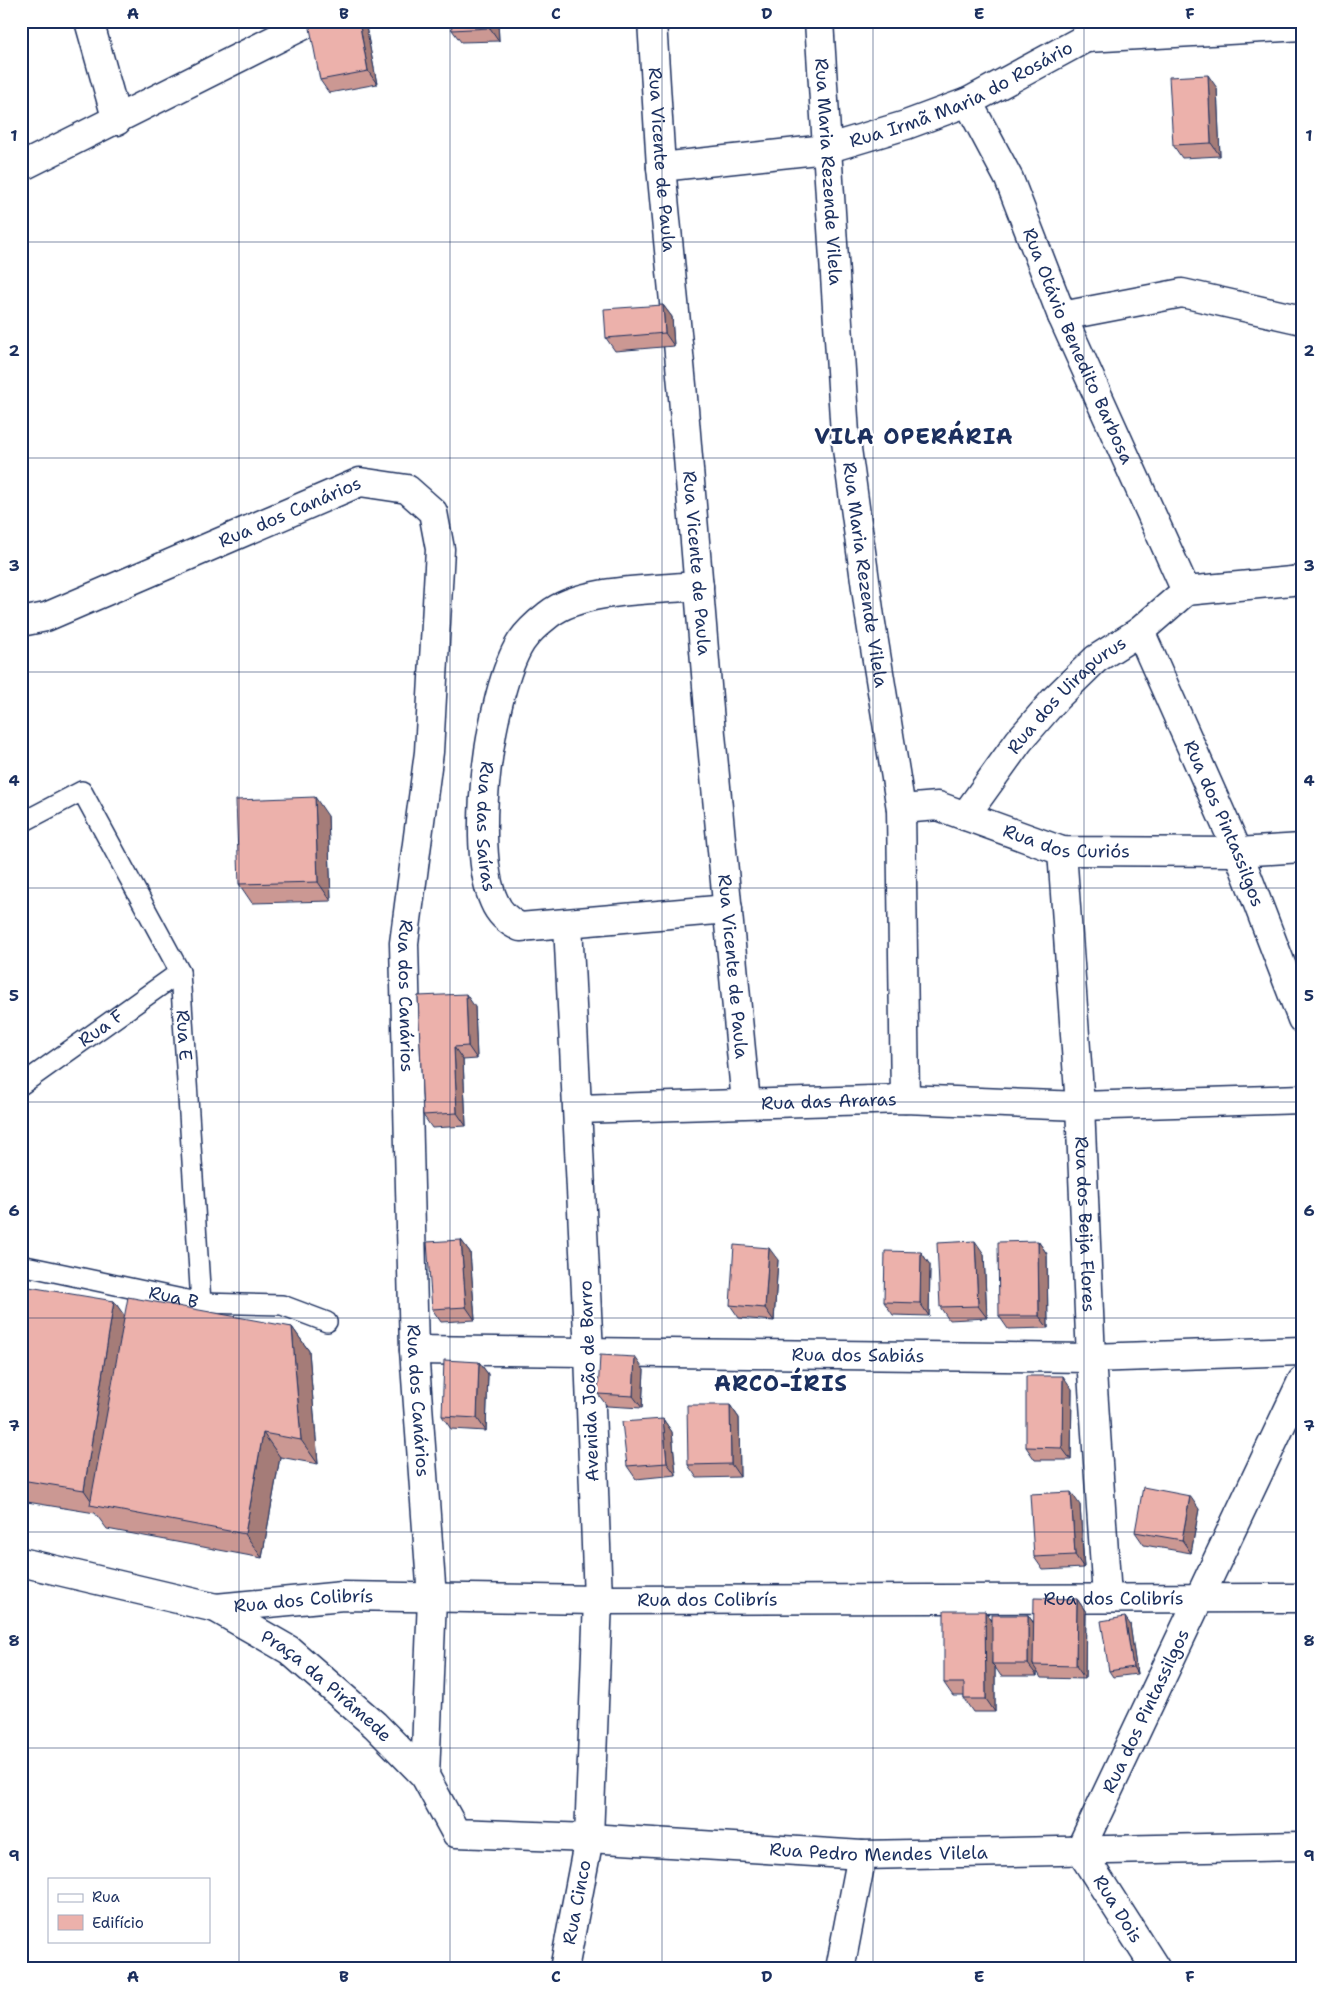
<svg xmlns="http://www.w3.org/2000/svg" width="1323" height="1990" viewBox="0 0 1323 1990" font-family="'Shantell Sans',sans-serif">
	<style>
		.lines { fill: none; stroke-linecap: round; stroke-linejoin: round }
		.service-casing { stroke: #1b2f5e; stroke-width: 22 }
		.minor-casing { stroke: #1b2f5e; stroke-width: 31 }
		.service { stroke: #fff; stroke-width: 19 }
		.minor { stroke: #fff; stroke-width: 28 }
		.wall { fill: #cb9893; stroke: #1b2f5e }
		.shaded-wall { fill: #a57c78; stroke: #1b2f5e }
		.building { fill: #ecb1ab; stroke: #1b2f5e }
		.grid { fill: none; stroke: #1b2f5e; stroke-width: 1; stroke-opacity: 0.55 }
		.labels { text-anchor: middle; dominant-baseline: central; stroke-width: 5; stroke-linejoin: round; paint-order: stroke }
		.street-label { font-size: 18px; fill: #1b2f5e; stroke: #fff }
		.district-label { font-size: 22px; font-weight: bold; letter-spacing: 1px; fill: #1b2f5e; stroke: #fff }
		.neatline { fill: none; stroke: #1b2f5e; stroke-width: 2 }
		.grid-label { font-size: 16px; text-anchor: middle; font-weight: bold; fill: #1b2f5e }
	</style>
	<rect width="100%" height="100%" fill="#fff"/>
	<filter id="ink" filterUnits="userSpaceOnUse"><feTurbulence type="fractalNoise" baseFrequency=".02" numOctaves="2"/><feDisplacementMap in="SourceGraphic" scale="10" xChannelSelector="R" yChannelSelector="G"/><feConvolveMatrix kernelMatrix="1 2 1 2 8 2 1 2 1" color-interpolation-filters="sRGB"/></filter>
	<g filter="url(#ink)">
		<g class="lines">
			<g class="service-casing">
				<g id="service">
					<path id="s1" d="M21,823l61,-32 98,181 21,331"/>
					<path id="s2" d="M21,1085l159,-113"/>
					<path id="s3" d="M21,1265l180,38 81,2 45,17"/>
				</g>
			</g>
			<g class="minor-casing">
				<g id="minor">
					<polyline points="89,21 117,121"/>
					<path id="s4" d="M652,21l9,146 21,218 29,349 35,369"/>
					<path id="s5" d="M819,21l26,413 25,183 31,192 4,290"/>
					<polyline points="1086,38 1302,26"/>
					<path id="s6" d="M968,102l41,77 53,137 124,275"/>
					<polyline points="21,167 312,21"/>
					<path id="s7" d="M661,167l165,-18 80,-24 62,-23 118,-64 20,-17"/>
					<polyline points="1062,316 1182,293 1302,320"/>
					<path id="s8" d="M699,586c-43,4 -118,2 -151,29 -9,7 -21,18 -27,27 -31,49 -52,205 -27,259 5,12 15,21 26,26l208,-18"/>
					<polyline points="1186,591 1302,580"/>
					<path id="s9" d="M21,622l25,-5 314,-135 47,7 26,23 7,37 -11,203 -25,191 10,407 18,248 -7,178 31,57 133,5 273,17 440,-9"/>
					<path id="s10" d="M1140,631l98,221 64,167"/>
					<path id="s11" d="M901,809l37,-3 124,45 176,1 64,-4"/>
					<path id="s12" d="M965,816l54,-75 37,-43 40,-39 44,-28 46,-40"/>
					<path id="s13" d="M1062,851l18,255 11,252 16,239"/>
					<path id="s14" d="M578,1109l327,-10 175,7 222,-7"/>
					<path id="s15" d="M414,1350l677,8 211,-7"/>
					<path id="s16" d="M21,1562l195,46 73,42 86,75 50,51"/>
					<path id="s17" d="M216,1608l127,-12 255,4 704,-2"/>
					<path id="s18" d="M564,1969l25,-131 9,-238 -9,-247 -21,-429"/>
					<polyline points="840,1969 862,1855"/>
					<path id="s19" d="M1156,1969l-76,-119 222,-469"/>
				</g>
			</g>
			<use href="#service" class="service"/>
			<use href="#minor" class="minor"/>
		</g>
		<g class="wall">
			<polygon points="451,21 498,21 499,41 461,42 452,30"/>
			<polygon points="366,27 377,84 329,93 320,80"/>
			<polygon points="1217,88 1220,156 1182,158 1173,145"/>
			<polygon points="663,305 672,317 674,346 615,351 606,338"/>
			<polygon points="328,816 331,901 252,903 239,884"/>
			<polygon points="418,996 475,1007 477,1059 463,1060 466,1126 432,1128 423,1115"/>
			<polygon points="461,1240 470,1252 475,1320 441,1322 432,1309"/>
			<polygon points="1038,1241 1047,1254 1048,1328 1008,1329 999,1316"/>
			<polygon points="921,1252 930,1265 929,1316 893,1315 884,1302"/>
			<polygon points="984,1254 987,1318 949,1320 940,1307"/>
			<polygon points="778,1260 774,1321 739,1318 730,1305"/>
			<polygon points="21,1296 114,1301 124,1316 292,1327 309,1351 318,1464 280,1457 262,1558 107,1529 95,1513 21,1501"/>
			<polygon points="479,1362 488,1374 486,1431 451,1429 442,1416"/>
			<polygon points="644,1370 642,1408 607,1406 598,1394"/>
			<polygon points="1072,1389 1071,1460 1035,1460 1026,1447"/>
			<polygon points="730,1405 739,1418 740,1477 697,1478 688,1465"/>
			<polygon points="663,1419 672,1432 676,1475 636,1479 627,1466"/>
			<polygon points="1080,1505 1084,1568 1043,1570 1034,1557"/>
			<polygon points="1199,1509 1191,1553 1144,1545 1135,1532"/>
			<polygon points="1077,1599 1086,1612 1085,1679 1041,1678 1037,1671 1037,1676 1001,1676 995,1667 995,1712 973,1712 964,1699 964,1696 953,1696 944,1683 985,1611 992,1620 1028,1615 1033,1622"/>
			<polygon points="1130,1624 1137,1674 1113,1677 1109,1671"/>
		</g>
		<g class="shaded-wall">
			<polygon points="359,21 362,21 366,27 377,84 368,71"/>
			<polygon points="490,21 498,21 499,41 490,28"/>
			<polygon points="1208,75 1217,88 1220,156 1211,143"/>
			<polygon points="663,305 672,317 674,346 665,333"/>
			<polygon points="315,797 328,816 331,901 318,882"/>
			<polygon points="466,994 475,1007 477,1059 468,1046"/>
			<polygon points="454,1047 463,1060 466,1126 457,1113"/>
			<polygon points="461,1240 470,1252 475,1320 466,1307"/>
			<polygon points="975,1241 984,1254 987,1318 978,1306"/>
			<polygon points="1038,1241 1047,1254 1048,1328 1039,1316"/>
			<polygon points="769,1248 778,1260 774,1321 765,1308"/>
			<polygon points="921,1252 930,1265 929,1316 920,1303"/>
			<polygon points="114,1301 131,1325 95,1506 84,1490"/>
			<polygon points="292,1327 309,1351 318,1464 301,1440"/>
			<polygon points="635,1357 644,1370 642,1408 633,1396"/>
			<polygon points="479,1362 488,1374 486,1431 477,1418"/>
			<polygon points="1063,1376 1072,1389 1071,1460 1062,1448"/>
			<polygon points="730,1405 739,1418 740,1477 731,1464"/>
			<polygon points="663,1419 672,1432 676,1475 667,1463"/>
			<polygon points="263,1433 280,1457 262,1558 245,1534"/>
			<polygon points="1071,1492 1080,1505 1084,1568 1075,1555"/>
			<polygon points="1190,1496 1199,1509 1191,1553 1182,1540"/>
			<polygon points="1077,1599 1086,1612 1085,1679 1076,1666"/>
			<polygon points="985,1611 994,1624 992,1664 995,1667 995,1712 986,1699"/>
			<polygon points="1028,1615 1037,1628 1033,1665 1037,1671 1037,1676 1028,1664"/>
			<polygon points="1125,1617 1130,1624 1137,1674 1133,1667"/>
		</g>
		<g class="building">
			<polygon points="318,21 359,21 368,71 320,80 309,23"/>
			<polygon points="451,21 490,21 490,28 452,30"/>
			<polygon points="1208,75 1211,143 1173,145 1169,77"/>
			<polygon points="663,305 665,333 606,338 604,309"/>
			<polygon points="315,797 318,882 239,884 236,800"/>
			<polygon points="466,994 468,1046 454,1047 457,1113 423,1115 418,996"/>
			<polygon points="461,1240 466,1307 432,1309 427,1242"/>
			<polygon points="975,1241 978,1306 940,1307 937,1243"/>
			<polygon points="1038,1241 1039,1316 999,1316 998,1242"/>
			<polygon points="734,1245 769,1248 765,1308 730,1305"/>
			<polygon points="885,1251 921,1252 920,1303 884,1302"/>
			<polygon points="23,1286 114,1301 84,1490 21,1480 21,1296"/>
			<polygon points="128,1297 292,1327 301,1440 263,1433 245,1534 90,1505"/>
			<polygon points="600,1355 635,1357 633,1396 598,1394"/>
			<polygon points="444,1360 479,1362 477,1418 442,1416"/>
			<polygon points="1026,1376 1063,1376 1062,1448 1026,1447"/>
			<polygon points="687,1405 730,1405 731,1464 688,1465"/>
			<polygon points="663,1419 667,1463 627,1466 622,1422"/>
			<polygon points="1143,1487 1190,1496 1182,1540 1135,1532"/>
			<polygon points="1071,1492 1075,1555 1034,1557 1030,1494"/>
			<polygon points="1034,1598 1077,1599 1076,1666 1033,1665"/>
			<polygon points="944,1611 985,1611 986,1699 964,1699 964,1683 944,1683"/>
			<rect x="992" y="1615" width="36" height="49"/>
			<polygon points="1125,1617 1133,1667 1109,1671 1101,1621"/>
		</g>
	</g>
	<path class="grid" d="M239,21v1948M450,21v1948M662,21v1948M873,21v1948M1084,21v1948M21,242h1281M21,458h1281M21,672h1281M21,888h1281M21,1102h1281M21,1318h1281M21,1532h1281M21,1748h1281"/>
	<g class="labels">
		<g class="street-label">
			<text stroke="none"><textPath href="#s7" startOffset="312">Rua Irmã Maria do Rosário</textPath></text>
			<text stroke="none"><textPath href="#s4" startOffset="139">Rua Vicente de Paula</textPath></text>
			<text stroke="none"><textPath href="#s5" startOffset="151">Rua Maria Rezende Vilela</textPath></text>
			<text stroke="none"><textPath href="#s6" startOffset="268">Rua Otávio Benedito Barbosa</textPath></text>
			<text stroke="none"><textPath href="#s9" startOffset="291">Rua dos Canários</textPath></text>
			<text stroke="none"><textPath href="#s4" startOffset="544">Rua Vicente de Paula</textPath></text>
			<text stroke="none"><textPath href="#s5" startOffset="556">Rua Maria Rezende Vilela</textPath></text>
			<text stroke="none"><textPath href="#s12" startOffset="159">Rua dos Uirapurus</textPath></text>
			<text stroke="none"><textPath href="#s10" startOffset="210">Rua dos Pintassilgos</textPath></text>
			<text stroke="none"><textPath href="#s8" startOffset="384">Rua das Saíras</textPath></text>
			<text stroke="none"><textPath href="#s11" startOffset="172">Rua dos Curiós</textPath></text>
			<text stroke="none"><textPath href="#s4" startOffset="949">Rua Vicente de Paula</textPath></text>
			<text stroke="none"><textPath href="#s9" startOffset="936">Rua dos Canários</textPath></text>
			<text stroke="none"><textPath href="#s2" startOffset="98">Rua F</textPath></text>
			<text stroke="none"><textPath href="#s1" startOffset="338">Rua E</textPath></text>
			<text stroke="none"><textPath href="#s14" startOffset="251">Rua das Araras</textPath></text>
			<text stroke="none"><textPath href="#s13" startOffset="374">Rua dos Beija Flores</textPath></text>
			<text stroke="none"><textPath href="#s3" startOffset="156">Rua B</textPath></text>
			<text stroke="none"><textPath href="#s15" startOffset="444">Rua dos Sabiás</textPath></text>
			<text transform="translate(589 1381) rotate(-92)">Avenida João de Barro</text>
			<text stroke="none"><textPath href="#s9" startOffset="1341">Rua dos Canários</textPath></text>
			<text stroke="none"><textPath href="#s17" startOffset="898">Rua dos Colibrís</textPath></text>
			<text stroke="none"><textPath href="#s17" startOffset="492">Rua dos Colibrís</textPath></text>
			<text stroke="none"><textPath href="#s17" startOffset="88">Rua dos Colibrís</textPath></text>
			<text stroke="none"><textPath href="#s16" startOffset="336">Praça da Pirâmede</textPath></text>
			<text stroke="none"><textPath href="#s19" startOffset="295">Rua dos Pintassilgos</textPath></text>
			<text stroke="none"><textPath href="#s9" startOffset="2205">Rua Pedro Mendes Vilela</textPath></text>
			<text stroke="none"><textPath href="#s18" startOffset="68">Rua Cinco</textPath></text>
			<text transform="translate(1118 1909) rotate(58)">Rua Dois</text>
		</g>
		<g class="district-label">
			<text x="914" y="436">VILA OPERÁRIA</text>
			<text x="781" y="1383">ARCO-ÍRIS</text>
		</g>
	</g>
	<rect width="1323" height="1990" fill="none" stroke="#fff" stroke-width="55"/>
	<rect x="48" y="1878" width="162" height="65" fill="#ffffff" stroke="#a4acbf"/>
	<rect x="58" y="1894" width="25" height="8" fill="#ffffff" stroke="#a4acbf"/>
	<text x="92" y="1902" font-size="15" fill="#1b2f5e">Rua</text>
	<rect x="58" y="1915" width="25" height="15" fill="#ecb1ab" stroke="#a4acbf"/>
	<text x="92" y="1928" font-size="15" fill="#1b2f5e">Edifício</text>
	<rect x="28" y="28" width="1268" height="1934" class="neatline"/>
	<g class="grid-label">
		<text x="133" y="19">A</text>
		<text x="344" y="19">B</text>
		<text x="556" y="19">C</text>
		<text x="767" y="19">D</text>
		<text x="979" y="19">E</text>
		<text x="1190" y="19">F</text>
		<text x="14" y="141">1</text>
		<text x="1309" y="141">1</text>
		<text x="14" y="356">2</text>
		<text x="1309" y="356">2</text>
		<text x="14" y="571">3</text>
		<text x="1309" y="571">3</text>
		<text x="14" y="786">4</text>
		<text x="1309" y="786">4</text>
		<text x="14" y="1001">5</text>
		<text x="1309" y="1001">5</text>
		<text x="14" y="1216">6</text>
		<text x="1309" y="1216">6</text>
		<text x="14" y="1431">7</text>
		<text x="1309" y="1431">7</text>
		<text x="14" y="1646">8</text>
		<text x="1309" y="1646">8</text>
		<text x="14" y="1861">9</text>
		<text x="1309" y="1861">9</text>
		<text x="133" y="1982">A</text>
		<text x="344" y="1982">B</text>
		<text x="556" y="1982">C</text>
		<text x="767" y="1982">D</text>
		<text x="979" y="1982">E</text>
		<text x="1190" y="1982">F</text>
	</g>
</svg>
